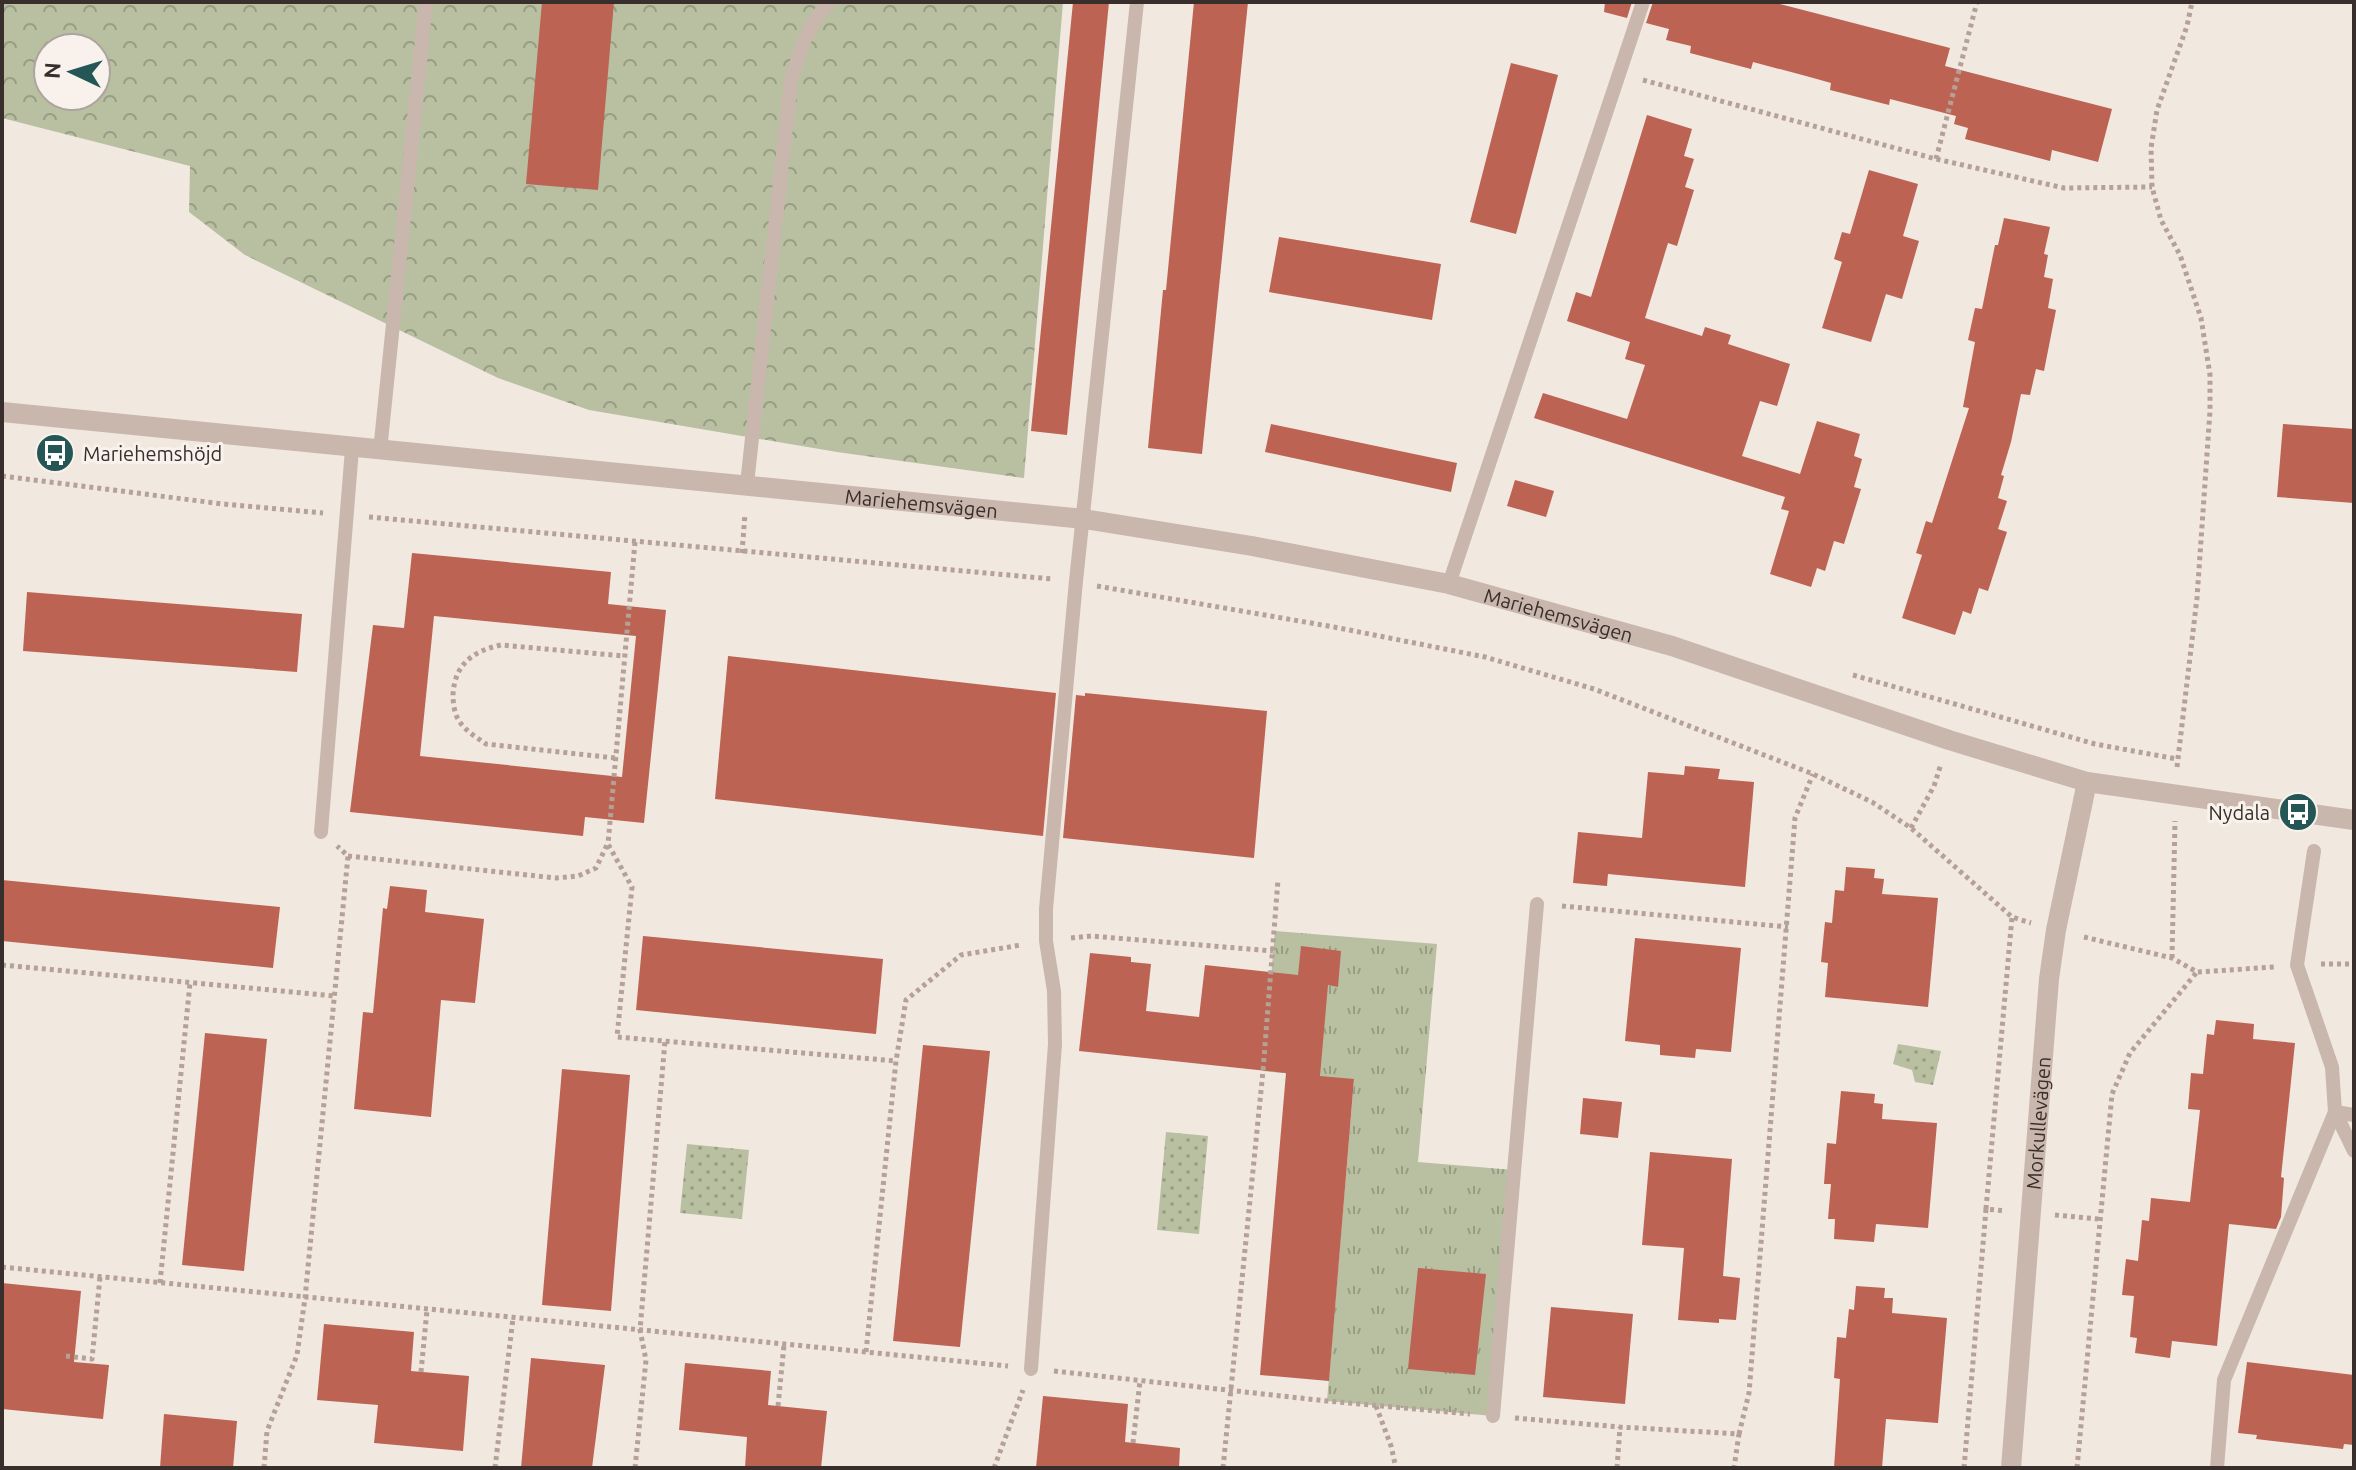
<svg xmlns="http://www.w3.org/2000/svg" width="2356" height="1470" viewBox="0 0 2356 1470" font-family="Ubuntu,sans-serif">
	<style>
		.grass { fill: url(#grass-tufts) }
		.forest { fill: url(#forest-crowns); fill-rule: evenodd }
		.park { fill: url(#park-dots) }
		.building { fill: #bc6353; fill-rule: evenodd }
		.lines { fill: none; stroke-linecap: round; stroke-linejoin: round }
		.path { stroke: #b5a197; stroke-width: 5; stroke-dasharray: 4 4; stroke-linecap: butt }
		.lane { stroke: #c9b7ad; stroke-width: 14 }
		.street { stroke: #c9b7ad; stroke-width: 20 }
		.labels { text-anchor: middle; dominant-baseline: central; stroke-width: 6; stroke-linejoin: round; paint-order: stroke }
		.poi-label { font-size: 20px; fill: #382e2b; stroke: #f9f2ec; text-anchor: start }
		.street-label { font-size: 20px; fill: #382e2b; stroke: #f9f2ec }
	</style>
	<defs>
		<pattern id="grass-tufts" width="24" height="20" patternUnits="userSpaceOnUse" patternTransform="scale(2)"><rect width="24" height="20" fill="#b8c0a1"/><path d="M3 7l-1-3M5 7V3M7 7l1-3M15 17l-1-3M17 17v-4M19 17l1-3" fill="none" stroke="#979c83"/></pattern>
		<pattern id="forest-crowns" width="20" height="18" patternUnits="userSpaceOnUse" patternTransform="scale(2)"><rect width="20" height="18" fill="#b8c0a1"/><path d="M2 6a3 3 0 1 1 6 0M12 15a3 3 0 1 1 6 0" fill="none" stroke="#979c83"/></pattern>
		<pattern id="park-dots" width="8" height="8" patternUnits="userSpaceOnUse" patternTransform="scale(2)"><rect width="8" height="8" fill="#b8c0a1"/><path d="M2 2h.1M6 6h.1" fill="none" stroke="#979c83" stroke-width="1.8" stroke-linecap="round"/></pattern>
	</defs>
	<rect width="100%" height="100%" fill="#f1e8e0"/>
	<polygon class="grass" points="1275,931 1437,944 1418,1162 1514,1170 1493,1416 1327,1401 1354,1080 1263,1071"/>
	<path class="forest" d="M2,2h1061l-39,476 -187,-26 -248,-42 -91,-32 -253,-123 -56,-43 1,-46 -188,-48zM48,48h48v48h-48z"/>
	<g class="park">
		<polygon points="1898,1044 1941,1051 1933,1085 1915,1082 1912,1070 1893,1064"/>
		<polygon points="1166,1132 1208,1136 1199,1234 1157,1230"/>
		<polygon points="687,1144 749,1150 742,1219 680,1213"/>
	</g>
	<g class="building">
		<polygon points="542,2 614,2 598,190 526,184"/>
		<polygon points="1073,2 1109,2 1067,435 1031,431"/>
		<polygon points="1194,2 1248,2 1202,454 1148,448 1163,290 1166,290"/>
		<polygon points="1605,2 1632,2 1627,18 1604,12"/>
		<polygon points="1653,2 1772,2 1950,48 1945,66 2112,109 2098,162 2052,150 2050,161 1965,139 1968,128 1954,124 1956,116 1890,99 1889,105 1830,90 1831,83 1806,76 1753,62 1751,69 1690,53 1691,46 1666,40 1669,29 1646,23"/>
		<polygon points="1511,63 1558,75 1516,234 1470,222"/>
		<polygon points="1647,115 1692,129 1684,156 1694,159 1685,187 1694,190 1677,246 1668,243 1645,318 1702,336 1705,327 1731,335 1728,344 1790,364 1777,406 1760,401 1742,456 1800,474 1817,421 1860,434 1854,456 1862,459 1854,487 1861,489 1844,544 1834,541 1825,571 1817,568 1811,587 1770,574 1789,511 1781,509 1785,497 1534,418 1543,393 1627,419 1645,365 1625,359 1630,342 1567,321 1576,292 1591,297"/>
		<polygon points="1869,170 1918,184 1903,236 1919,241 1902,299 1886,294 1871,342 1822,328 1842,262 1834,259 1842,232 1850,234"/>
		<polygon points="2004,218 2050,227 2044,254 2048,255 2044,277 2053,279 2048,308 2056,310 2044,371 2036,369 2030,395 2021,394 2011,442 2001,475 2004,476 1998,498 2007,501 1998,529 2007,532 1988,591 1979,588 1971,614 1963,611 1955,635 1902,618 1922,555 1916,553 1926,521 1932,523 1969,408 1963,407 1975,342 1968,340 1975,308 1982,309 1995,245 1998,245"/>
		<polygon points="1279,237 1441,264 1432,320 1269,292"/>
		<polygon points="1271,424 1457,463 1451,492 1265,452"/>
		<polygon points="2283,424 2354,429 2354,503 2277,497"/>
		<polygon points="1515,480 1554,491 1546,517 1507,506"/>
		<path d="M412,553l199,19 -3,32 58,6 -22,213 -59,-6 -2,19 -233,-24 23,-187 31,3zM434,616l202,20 -14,141 -202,-21z"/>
		<polygon points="27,592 302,614 297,672 23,651"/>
		<polygon points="728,656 1056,693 1043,836 715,799"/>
		<polygon points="1085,693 1267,711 1254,858 1063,838 1076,695 1085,696"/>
		<polygon points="1685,766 1720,769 1718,779 1754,782 1745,887 1608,874 1607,886 1573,883 1578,832 1642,838 1648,772 1684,775"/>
		<polygon points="1846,867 1875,869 1874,878 1884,879 1882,894 1938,898 1928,1007 1825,997 1828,963 1821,962 1825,922 1832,923 1835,890 1844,891"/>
		<polygon points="2,880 280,907 273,968 2,941"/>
		<polygon points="390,886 427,890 425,912 484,919 475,1003 441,1000 431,1117 354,1109 363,1012 373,1013 383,908 387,909"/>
		<polygon points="643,936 883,959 876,1034 636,1010"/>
		<polygon points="1635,938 1741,948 1731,1052 1696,1049 1695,1058 1660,1055 1660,1045 1625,1041"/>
		<polygon points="1301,946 1341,951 1338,987 1328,985 1320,1076 1354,1079 1329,1381 1260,1375 1286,1073 1079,1051 1090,953 1131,957 1131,962 1151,964 1146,1011 1199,1017 1205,965 1298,975"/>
		<polygon points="2216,1020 2254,1024 2253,1039 2295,1043 2281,1177 2284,1178 2281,1217 2276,1229 2229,1224 2217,1346 2172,1341 2170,1358 2135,1353 2137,1338 2130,1337 2134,1296 2122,1295 2126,1259 2138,1261 2142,1220 2149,1221 2151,1198 2190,1202 2200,1110 2188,1109 2191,1073 2203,1074 2207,1034 2214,1035"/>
		<polygon points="205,1033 267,1039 244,1271 182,1265"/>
		<polygon points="923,1045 990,1051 960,1347 893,1341"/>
		<polygon points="562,1069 630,1075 611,1311 542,1305"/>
		<polygon points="1841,1091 1875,1094 1874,1103 1883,1104 1882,1119 1937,1123 1928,1228 1876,1224 1874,1242 1834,1239 1835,1219 1828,1219 1831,1184 1824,1184 1827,1143 1836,1144"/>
		<polygon points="1583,1098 1622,1102 1618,1138 1580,1134"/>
		<polygon points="1650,1152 1732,1159 1723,1276 1740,1278 1736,1320 1719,1319 1719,1323 1678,1320 1684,1248 1642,1245"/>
		<polygon points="1418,1268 1486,1274 1475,1375 1408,1369"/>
		<polygon points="2,1283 81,1291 74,1362 109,1365 103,1419 2,1409"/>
		<polygon points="1856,1286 1885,1288 1884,1298 1893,1298 1892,1313 1947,1318 1938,1423 1886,1419 1882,1468 1834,1468 1840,1379 1834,1378 1837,1337 1846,1338 1849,1309 1854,1310"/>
		<polygon points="1551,1307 1633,1314 1625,1404 1543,1397"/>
		<polygon points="324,1324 414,1332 411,1371 469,1376 463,1451 374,1443 378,1405 317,1400"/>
		<polygon points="531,1358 605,1365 592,1468 521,1468"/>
		<polygon points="2247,1362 2354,1375 2354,1445 2344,1444 2343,1449 2256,1439 2257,1435 2238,1433"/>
		<polygon points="685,1363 771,1371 768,1405 827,1411 821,1468 745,1468 747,1437 679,1430"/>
		<polygon points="1043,1396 1128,1404 1125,1442 1180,1448 1179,1468 1036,1468"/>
		<polygon points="164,1414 237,1421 233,1468 160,1468"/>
	</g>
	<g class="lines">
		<g class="path">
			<polyline points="1643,80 1936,159 2064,188 2152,187"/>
			<polyline points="1936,159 1977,2"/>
			<polyline points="2,476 223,504 323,513"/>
			<polyline points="369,517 1052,579"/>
			<polyline points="635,542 608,844 632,887 617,1037 896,1061"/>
			<polyline points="742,553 745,514"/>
			<polyline points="1097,586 1334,627 1485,657 1594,689 1813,774 1872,802 1911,828 2012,917 2031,923"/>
			<polyline points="1853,675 2095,744 2177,759"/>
			<path d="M615,758l-129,-14c-10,-7 -22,-14 -28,-25 -4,-7 -5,-17 -5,-25 2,-30 20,-43 48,-49l123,11"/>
			<polyline points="2177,767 2197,598 2210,411 2210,375 2201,318 2180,255 2161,220 2152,187 2151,148 2157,110 2187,26 2192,2"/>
			<polyline points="1911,828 1934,786 1941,764"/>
			<polyline points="348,856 556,878 578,876 596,868 607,845"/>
			<polyline points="1562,906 1788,927"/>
			<polyline points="2084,937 2172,958 2197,972 2275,967"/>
			<polyline points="1071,938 1091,936 1273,951"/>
			<polyline points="2172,958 2175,821"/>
			<polyline points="2321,964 2354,964"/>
			<polyline points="2,965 335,996"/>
			<polyline points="1986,1209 2012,917"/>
			<polyline points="2055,1215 2098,1219"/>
			<polyline points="2,1267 1008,1366"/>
			<polyline points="160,1283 190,983"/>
			<polyline points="866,1352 896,1061 906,1000 961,955 1021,945"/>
			<polyline points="66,1356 92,1359 100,1277"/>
			<polyline points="1054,1371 1327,1401 1470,1414"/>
			<polyline points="421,1372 427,1310"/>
			<polyline points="778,1406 784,1345"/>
			<polyline points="1376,1406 1391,1446 1396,1468"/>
			<polyline points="1515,1418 1620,1427 1739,1434 1734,1468"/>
			<polyline points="1739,1434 1749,1393 1795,818 1813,774"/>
			<polyline points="1133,1443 1140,1381"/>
			<polyline points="264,1468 267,1431 297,1355 305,1298 348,856 337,846"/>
			<polyline points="495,1468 513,1318"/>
			<polyline points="635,1468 646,1360 640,1330 665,1041"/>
			<polyline points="994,1468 1023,1390"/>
			<polyline points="1223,1468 1263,1071 1278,880"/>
			<polyline points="1617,1468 1620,1427"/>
			<polyline points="1964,1468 1986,1209 2006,1211"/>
			<polyline points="2077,1468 2112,1094 2130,1053 2197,972"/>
		</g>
		<g class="lane">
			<polyline points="380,451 426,2"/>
			<path d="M747,484l44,-403c9,-31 16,-56 39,-79"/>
			<polyline points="1449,584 1643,2"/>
			<polyline points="321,832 352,449"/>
			<polyline points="2314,851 2297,965 2332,1067 2335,1112 2354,1151"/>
			<polyline points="1031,1369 1055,1044 1054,991 1046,941 1046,909 1076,581 1137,2"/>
			<polyline points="1493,1416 1537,904"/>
			<polyline points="2217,1468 2224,1380 2335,1112 2354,1115"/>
		</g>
		<g class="street">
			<path id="s1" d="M2,412l1082,107 168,27 197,38 223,62 277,94 138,42 267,38"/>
			<path id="s2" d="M2011,1468l38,-489 7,-49 31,-148"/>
		</g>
	</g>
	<defs>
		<g id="bus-disc" transform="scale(2)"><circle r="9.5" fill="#235655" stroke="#f9f2ec"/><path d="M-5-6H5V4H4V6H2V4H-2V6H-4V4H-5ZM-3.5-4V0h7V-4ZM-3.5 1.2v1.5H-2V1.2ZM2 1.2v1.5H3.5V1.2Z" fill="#fff"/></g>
	</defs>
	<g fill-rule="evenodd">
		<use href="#bus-disc" x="55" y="453"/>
		<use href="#bus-disc" x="2298" y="812"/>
	</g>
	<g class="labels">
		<g class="poi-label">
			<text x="83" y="453">Mariehemshöjd</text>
			<text x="2270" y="812" text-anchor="end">Nydala</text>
		</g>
		<g class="street-label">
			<text stroke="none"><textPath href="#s1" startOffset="924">Mariehemsvägen</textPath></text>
			<text stroke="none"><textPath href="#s1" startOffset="1572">Mariehemsvägen</textPath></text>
			<text stroke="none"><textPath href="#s2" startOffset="346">Morkullevägen</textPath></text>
		</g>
	</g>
	<rect width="2356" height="1470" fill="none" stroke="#382e2b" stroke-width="8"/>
	<g transform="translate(72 72) rotate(274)"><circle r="38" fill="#f9f2ec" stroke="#aca49f" stroke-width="2"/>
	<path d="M0-6L14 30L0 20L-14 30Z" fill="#235655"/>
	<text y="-12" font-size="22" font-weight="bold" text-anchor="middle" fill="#382e2b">N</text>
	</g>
</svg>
